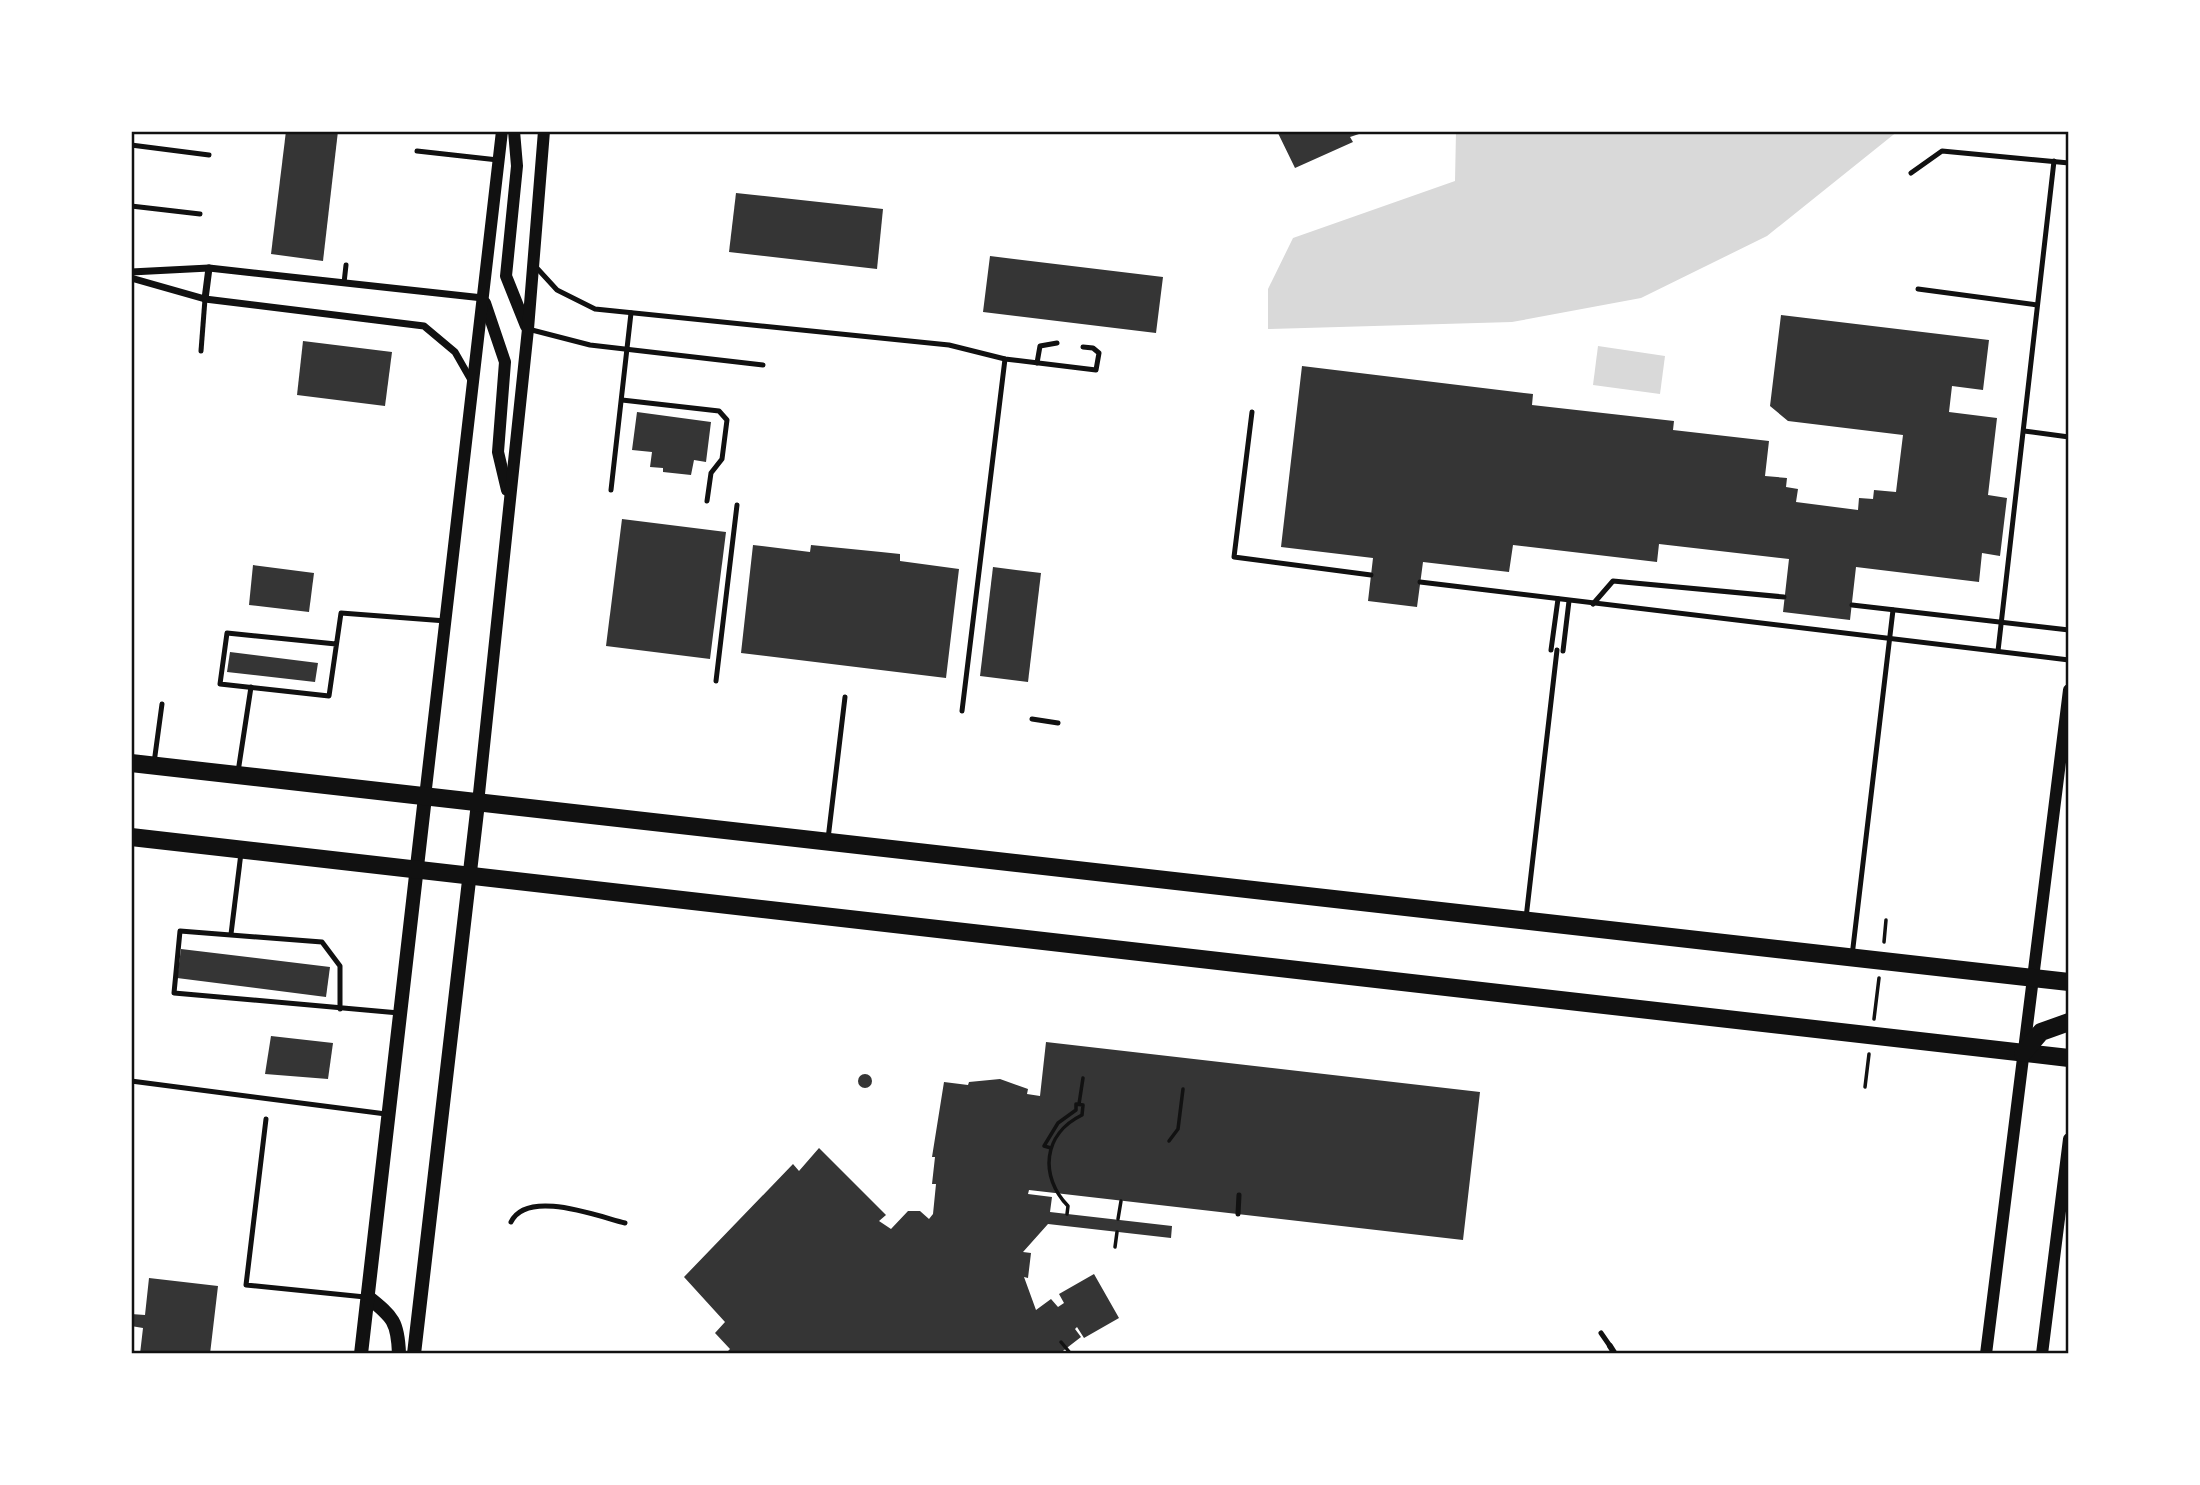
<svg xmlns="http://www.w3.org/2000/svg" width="2200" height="1485" viewBox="0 0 2200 1485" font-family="'Noto Serif',serif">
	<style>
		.water { fill: #d9d9d9 }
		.building { fill: #353535 }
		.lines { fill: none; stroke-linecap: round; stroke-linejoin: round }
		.path { stroke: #111; stroke-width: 3.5 }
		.service { stroke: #111; stroke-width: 5 }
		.pedestrian { stroke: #111; stroke-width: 6 }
		.minor { stroke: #111; stroke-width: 7 }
		.tertiary { stroke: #111; stroke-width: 12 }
		.secondary { stroke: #111; stroke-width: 14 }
		.primary { stroke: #111; stroke-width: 18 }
		.neatline { fill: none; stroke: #111; stroke-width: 2.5 }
	</style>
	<rect width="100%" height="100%" fill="#fff"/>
	<g class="water">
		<polygon points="1456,131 1898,131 1767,236 1641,298 1512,322 1268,329 1268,289 1293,238 1455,181"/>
		<polygon points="1598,346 1665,356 1660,394 1593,385"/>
	</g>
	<g class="building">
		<polygon points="286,131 338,131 323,261 271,254"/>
		<polygon points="1277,131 1368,131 1350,137 1353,142 1295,168"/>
		<polygon points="736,193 883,209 877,269 729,252"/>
		<polygon points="990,256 1163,277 1156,333 983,312"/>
		<polygon points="1781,315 1989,340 1983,390 1952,386 1949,412 1997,418 1988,495 2007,498 2000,556 1982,553 1979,582 1856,567 1850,620 1783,612 1789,559 1659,544 1657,562 1513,545 1509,572 1423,562 1417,607 1368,601 1373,558 1281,547 1302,366 1533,394 1532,405 1674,421 1673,430 1769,441 1765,476 1787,478 1786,487 1798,489 1796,502 1858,510 1859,498 1873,499 1874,490 1896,492 1903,435 1788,421 1770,406"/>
		<polygon points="303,341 392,352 385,406 297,395"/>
		<polygon points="637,412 711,422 706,462 694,460 691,475 663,472 663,468 650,467 652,452 632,450"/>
		<polygon points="622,519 726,532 710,659 606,646"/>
		<polygon points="753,545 810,552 811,545 881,552 900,554 900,561 959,569 946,678 741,653"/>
		<polygon points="253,565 314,573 309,612 249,605"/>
		<polygon points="993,567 1041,573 1028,682 980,676"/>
		<polygon points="230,652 318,663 315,682 227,672"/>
		<polygon points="181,949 330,967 326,997 177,978"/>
		<polygon points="271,1036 333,1043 328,1079 265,1074"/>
		<polygon points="1046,1042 1480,1092 1463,1240 1029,1190 1028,1194 1052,1197 1050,1212 1172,1226 1171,1238 1048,1224 1023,1252 1031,1253 1028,1278 1024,1277 1036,1310 1051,1299 1058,1307 1064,1303 1059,1294 1094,1274 1119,1318 1084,1338 1077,1327 1075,1329 1081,1337 1059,1354 725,1354 730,1349 715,1333 725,1322 684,1277 793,1164 799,1171 819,1148 886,1215 879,1221 891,1229 908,1211 920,1211 929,1219 933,1214 936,1184 932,1184 935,1157 932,1157 944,1082 968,1085 969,1082 1000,1079 1028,1089 1027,1094 1040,1096"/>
		<circle cx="865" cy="1081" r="7"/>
		<polygon points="149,1278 218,1286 210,1354 140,1354 143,1328 131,1326 131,1314 145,1315"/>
	</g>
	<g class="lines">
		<g class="path">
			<polyline points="1884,942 1886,920"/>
			<polyline points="1874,1019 1879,978"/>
			<polyline points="1865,1087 1869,1054"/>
			<polyline points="1079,1104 1083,1078"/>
			<polyline points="1169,1141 1178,1129 1183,1089"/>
			<path d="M1051,1148l-7,-2 14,-23 18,-13v-6l7,1 -1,10c-39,19 -43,61 -14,91l-1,8"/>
			<polyline points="1118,1219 1121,1201"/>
			<polyline points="1115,1247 1117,1232"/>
			<polyline points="1061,1342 1071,1354"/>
		</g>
		<g class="service">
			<polyline points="131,145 209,155"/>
			<polyline points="417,151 498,160"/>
			<polyline points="1911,173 1942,151 2069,163"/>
			<polyline points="131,206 200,214"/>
			<polyline points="535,266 557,290 595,309 949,345 1005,359 1096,370 1099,353 1093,348 1083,347"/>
			<polyline points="344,283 346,265"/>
			<polyline points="1918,289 2037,305"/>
			<polyline points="528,329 590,345 763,365"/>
			<polyline points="201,351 205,299"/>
			<polyline points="1037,363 1040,346 1057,343"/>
			<polyline points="622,400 719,411 727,420 722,459 711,473 707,501"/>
			<polyline points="1252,412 1234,557 1371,575"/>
			<polyline points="2024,431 2069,437"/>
			<polyline points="611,490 631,313"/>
			<polyline points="1420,582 2069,660"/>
			<polyline points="1593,604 1613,581 1784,597"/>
			<polyline points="1852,605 2069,630"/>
			<polyline points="336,644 227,633 220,684 329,696 341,613 446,621"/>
			<polyline points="1551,650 1558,599"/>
			<polyline points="1563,651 1569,601"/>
			<polyline points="1998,651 2054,161"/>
			<polyline points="716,681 737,505"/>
			<polyline points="962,711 1005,359"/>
			<polyline points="1032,719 1058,723"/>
			<polyline points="154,763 162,704"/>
			<polyline points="238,772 251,687"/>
			<polyline points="828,839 845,697"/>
			<polyline points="1526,918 1557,650"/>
			<polyline points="231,934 241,853"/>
			<polyline points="1852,956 1893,610"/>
			<polyline points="340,1009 340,966 322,942 180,931 174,993 399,1013"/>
			<polyline points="131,1081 386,1114"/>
			<polyline points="266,1119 246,1285 365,1297"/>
			<polyline points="1238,1214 1239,1195"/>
			<path d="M511,1222c16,-33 86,-6 114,1"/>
			<polyline points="1601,1333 1610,1346"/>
		</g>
		<polyline class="pedestrian" points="1610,1346 1615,1354"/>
		<g class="minor">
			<polyline points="131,272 209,268 483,298"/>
			<polyline points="131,278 205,299 424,326 455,352 471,380"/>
			<polyline points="205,299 209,268"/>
		</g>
		<g class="tertiary">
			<polyline points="514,131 517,166 506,276 526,326"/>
			<polyline points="485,303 505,362 498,452 507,490"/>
			<polyline points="425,797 502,131"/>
			<polyline points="478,803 528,329 544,131"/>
			<polyline points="1986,1354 2069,690"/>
			<polyline points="2042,1354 2069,1139"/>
		</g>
		<g class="secondary">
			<path d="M368,1297c25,20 30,25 31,57"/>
			<polyline points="361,1354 425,797"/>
			<polyline points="414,1354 478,803"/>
		</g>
		<g class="primary">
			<polyline points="131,763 2069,982"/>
			<polyline points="131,837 2069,1058"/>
			<polyline points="2023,1053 2041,1032 2069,1022"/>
		</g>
	</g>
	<rect width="2200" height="1485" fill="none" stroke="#ffffff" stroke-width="266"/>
	<rect x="133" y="133" width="1934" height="1219" class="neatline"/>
</svg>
